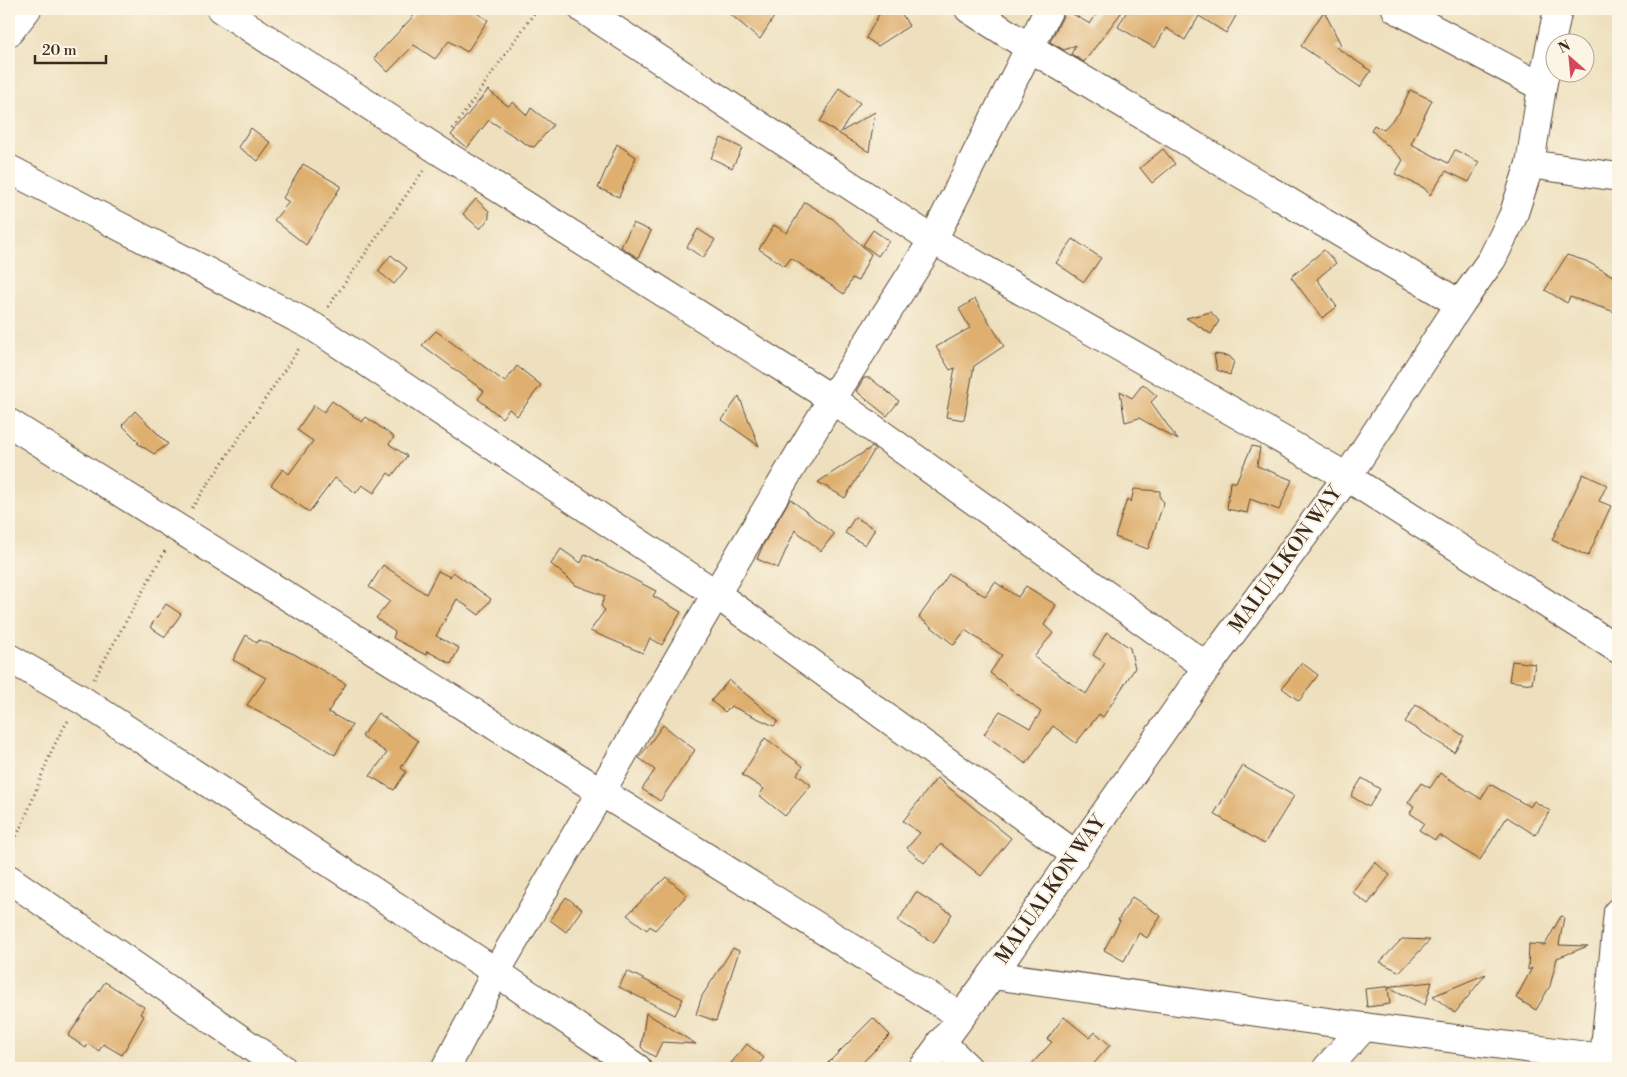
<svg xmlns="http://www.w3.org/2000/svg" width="1627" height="1077" viewBox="0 0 1627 1077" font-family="'Libre Bodoni',serif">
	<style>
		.building { fill: #deaf6e }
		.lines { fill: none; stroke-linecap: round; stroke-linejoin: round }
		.minor-casing { stroke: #564536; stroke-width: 30 }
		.major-casing { stroke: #564536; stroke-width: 30 }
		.path { stroke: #564536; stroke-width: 3; stroke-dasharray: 1 4; stroke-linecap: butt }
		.minor { stroke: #fff; stroke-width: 28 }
		.major { stroke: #fff; stroke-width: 28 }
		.labels { text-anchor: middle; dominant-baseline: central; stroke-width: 4; stroke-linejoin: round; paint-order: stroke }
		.street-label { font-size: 20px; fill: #3b2a1e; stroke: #fcf5e5 }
	</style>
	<rect width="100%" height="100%" fill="#fcf5e5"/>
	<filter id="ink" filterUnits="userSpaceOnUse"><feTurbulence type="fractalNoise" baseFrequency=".02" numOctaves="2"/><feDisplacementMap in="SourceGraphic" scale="10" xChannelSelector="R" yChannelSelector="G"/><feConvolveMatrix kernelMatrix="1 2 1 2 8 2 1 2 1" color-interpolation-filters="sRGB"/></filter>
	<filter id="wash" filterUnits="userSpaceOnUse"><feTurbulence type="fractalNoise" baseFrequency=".0096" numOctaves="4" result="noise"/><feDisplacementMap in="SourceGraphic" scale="20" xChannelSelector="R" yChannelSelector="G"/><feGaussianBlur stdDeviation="1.12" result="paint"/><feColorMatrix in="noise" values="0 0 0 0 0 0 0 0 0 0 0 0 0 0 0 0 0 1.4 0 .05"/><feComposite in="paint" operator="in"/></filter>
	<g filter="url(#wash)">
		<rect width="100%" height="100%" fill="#eee0be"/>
		<g id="blocks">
			<g class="building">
				<polygon points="420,9 470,9 488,20 467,52 449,41 435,59 414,45 388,72 374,58"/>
				<polygon points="724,9 779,9 760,39"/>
				<polygon points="882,9 899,9 909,26 878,46 866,38"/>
				<polygon points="1064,9 1090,24 1100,9 1124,9 1084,62 1071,54 1076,45 1064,50 1050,42 1063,16"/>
				<polygon points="1128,9 1240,9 1226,33 1199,16 1185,40 1166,28 1155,48 1118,27"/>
				<polygon points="1324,11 1341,45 1336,47 1371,71 1360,87 1301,46"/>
				<polygon points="839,88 860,103 839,133 875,112 869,152 820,122"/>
				<polygon points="488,90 508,106 513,102 527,115 531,108 553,125 534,147 529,146 489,120 467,148 451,135"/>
				<polygon points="1410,90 1432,100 1411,144 1448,163 1455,150 1479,162 1469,182 1446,171 1430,195 1424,188 1395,174 1403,160 1371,130 1374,125 1383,130 1399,113"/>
				<polygon points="251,128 271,143 258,161 238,147"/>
				<polygon points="721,138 742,148 732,168 711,158"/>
				<polygon points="617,144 636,157 619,197 598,188"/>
				<polygon points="1163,149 1175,164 1152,183 1140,168"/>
				<polygon points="303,164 341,186 306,245 274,220 289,202 283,198"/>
				<polygon points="476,199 489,211 489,218 480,229 463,214"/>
				<polygon points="805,202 833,219 871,254 858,281 852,278 844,294 791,258 785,266 759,249 774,225 787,233"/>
				<polygon points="633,223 651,231 638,258 621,247"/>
				<polygon points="698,229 715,240 703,258 687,247"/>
				<polygon points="873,230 889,241 878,256 863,245"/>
				<polygon points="1073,239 1101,258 1084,282 1056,263"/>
				<polygon points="1324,250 1336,263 1317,279 1337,307 1322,318 1291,277"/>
				<polygon points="391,255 407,268 394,284 378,271"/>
				<polygon points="1567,255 1586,261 1618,279 1618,313 1570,297 1567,303 1545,290"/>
				<polygon points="975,299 1004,346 974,366 964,420 946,417 955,368 950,370 936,347 970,328 959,309"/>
				<polygon points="1211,312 1219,321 1211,334 1186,318"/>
				<polygon points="436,331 505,382 517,366 541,385 517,416 509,409 502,418 478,399 484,391 422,345"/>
				<polygon points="1214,354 1229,356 1234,361 1230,375 1217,370"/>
				<polygon points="864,378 870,378 899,401 887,416 856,391"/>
				<polygon points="1143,384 1157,396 1151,402 1178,440 1139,418 1125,422 1120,391 1132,398"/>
				<polygon points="739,396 759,446 722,420"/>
				<polygon points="332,401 362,422 366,417 394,437 389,444 407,456 392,476 388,473 374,493 362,485 356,493 335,478 309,512 271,485 283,469 289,474 313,441 297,430 314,405 324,412"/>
				<polygon points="135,411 168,444 154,454 137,443 139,442 122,425"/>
				<polygon points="1252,446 1260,448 1257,466 1292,480 1279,510 1250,499 1247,513 1227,509 1230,482 1236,482"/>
				<polygon points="872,447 875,449 845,498 818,482"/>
				<polygon points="1583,474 1607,485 1599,501 1611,506 1588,556 1552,540"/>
				<polygon points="1134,489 1160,491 1160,498 1164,502 1148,549 1115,537 1127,499 1131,502"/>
				<polygon points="790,499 834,534 821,551 795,530 778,568 757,559 763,545"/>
				<polygon points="855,517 875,529 865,545 845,533"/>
				<polygon points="561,549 581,563 585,554 656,591 653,596 681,612 662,645 650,638 643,653 590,631 605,610 601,606 605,596 575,585 575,584 551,564"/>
				<polygon points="383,565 426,594 438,571 450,577 453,572 491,599 479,615 457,599 436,636 459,648 451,664 427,651 426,655 393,638 395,632 376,618 390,601 369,587"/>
				<polygon points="949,574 985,596 995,582 1018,597 1026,586 1056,605 1044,625 1053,633 1034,657 1086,694 1105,663 1093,655 1107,632 1130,648 1135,668 1103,717 1099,714 1076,743 1053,726 1026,764 984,734 1000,711 1030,728 1041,712 990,673 1002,655 965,630 954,645 919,617"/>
				<polygon points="166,604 181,614 165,637 150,627"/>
				<polygon points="246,635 257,643 259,640 294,654 346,684 328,712 352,725 335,755 291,728 247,705 266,678 233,660"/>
				<polygon points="1512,661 1535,664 1532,684 1509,681"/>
				<polygon points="1302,663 1318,675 1299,701 1282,688"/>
				<polygon points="729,680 778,721 774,726 731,706 725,712 711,701"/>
				<polygon points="1416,705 1464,736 1454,752 1405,722"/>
				<polygon points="378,713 418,741 401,768 406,772 394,790 370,776 387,753 362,736"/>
				<polygon points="663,725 695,750 660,801 642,789 655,770 639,758"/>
				<polygon points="765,738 803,766 797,774 811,785 785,816 759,795 764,789 742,775"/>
				<polygon points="1243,766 1294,796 1264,844 1214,814"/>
				<polygon points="1440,773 1481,799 1490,784 1530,807 1534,801 1550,811 1535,835 1507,817 1480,860 1439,835 1435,840 1419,830 1424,823 1410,813 1414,806 1408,803 1421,783 1430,788"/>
				<polygon points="937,778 1011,838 981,876 941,844 924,863 907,848 920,833 903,821"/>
				<polygon points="1362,778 1380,789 1369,807 1351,796"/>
				<polygon points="1375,862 1390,875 1368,904 1352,892"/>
				<polygon points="666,877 687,895 655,930 650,926 647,930 627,915"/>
				<polygon points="916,892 952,914 934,943 898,921"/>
				<polygon points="566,897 582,909 566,932 550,920"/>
				<polygon points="1132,897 1161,916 1147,938 1139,933 1124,961 1104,950 1120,921 1118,920"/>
				<polygon points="1561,916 1564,917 1559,945 1588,946 1557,958 1550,986 1536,1010 1516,998 1532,968 1528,970 1529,944 1545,945"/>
				<polygon points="1402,939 1430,940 1400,972 1380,962"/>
				<polygon points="733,948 739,951 716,1021 696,1014 702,996"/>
				<polygon points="627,971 683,999 675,1015 619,987"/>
				<polygon points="1486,974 1455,1013 1433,996"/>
				<polygon points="105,982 144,1007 140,1014 144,1016 122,1055 103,1044 99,1051 88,1044 86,1048 68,1036"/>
				<polygon points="1432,982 1425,1005 1388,987 1390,1004 1367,1007 1365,989"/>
				<polygon points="646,1013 696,1044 662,1042 655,1057 645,1051 641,1047"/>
				<polygon points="1064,1017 1090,1038 1095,1032 1110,1045 1090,1068 1028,1068 1052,1042 1047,1039"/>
				<polygon points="873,1018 890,1035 857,1068 823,1068"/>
				<polygon points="747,1044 764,1058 755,1068 727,1068"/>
			</g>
		</g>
	</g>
	<g filter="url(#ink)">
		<use href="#blocks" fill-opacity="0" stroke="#564536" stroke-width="1"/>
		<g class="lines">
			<g class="minor-casing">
				<g id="minor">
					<polyline points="221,9 438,150 832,399 1207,667"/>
					<polyline points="583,9 933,240 1347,477 1618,649"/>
					<polyline points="969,9 1030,48 1460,304"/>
					<polyline points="1396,9 1542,87"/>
					<polyline points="9,32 27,9"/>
					<polyline points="9,169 314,327 716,594 1076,855"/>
					<polyline points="9,423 961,1016"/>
					<polyline points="9,658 82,700 496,972 637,1068"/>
					<polyline points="9,879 282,1068"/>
					<polyline points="992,975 1364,1027 1618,1060"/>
					<polyline points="941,1042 968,1068"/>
					<polyline points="1604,1058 1618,912"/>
					<polyline points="446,1068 496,972 716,594 832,399 933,240 1049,9"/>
					<polyline points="1327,1068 1364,1027"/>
				</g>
			</g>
			<g class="major-casing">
				<g id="major">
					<polyline points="1530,164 1618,177"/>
					<polyline points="923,1068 992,975 1207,667 1347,477 1460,304 1492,259 1513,216 1530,164 1542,87 1558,9"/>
				</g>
			</g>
			<g class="path">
				<polyline points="453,129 537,9"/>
				<polyline points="328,307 423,171"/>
				<polyline points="192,508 300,347"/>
				<polyline points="94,679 166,549"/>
				<path d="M9,849c25,-40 33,-89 59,-128"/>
			</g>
			<use href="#minor" class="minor"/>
			<use href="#major" class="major"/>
		</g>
	</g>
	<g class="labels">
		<g class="street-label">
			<text transform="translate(1286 560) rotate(-54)">MALUALKON WAY</text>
			<text transform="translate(1051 890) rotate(-55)">MALUALKON WAY</text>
		</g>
	</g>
	<rect width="1627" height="1077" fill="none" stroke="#fcf5e5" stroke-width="30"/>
	<g transform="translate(1570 58) rotate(333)"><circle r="24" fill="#fcf5e5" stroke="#afa495"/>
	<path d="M0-4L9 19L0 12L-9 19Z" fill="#d1495b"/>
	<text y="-8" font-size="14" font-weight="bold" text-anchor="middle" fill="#3b2a1e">N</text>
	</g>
	<path d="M35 55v8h71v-8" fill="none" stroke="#3b2a1e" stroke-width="2.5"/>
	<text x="42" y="55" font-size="15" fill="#3b2a1e" stroke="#fcf5e5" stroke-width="4" paint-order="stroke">20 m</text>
</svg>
